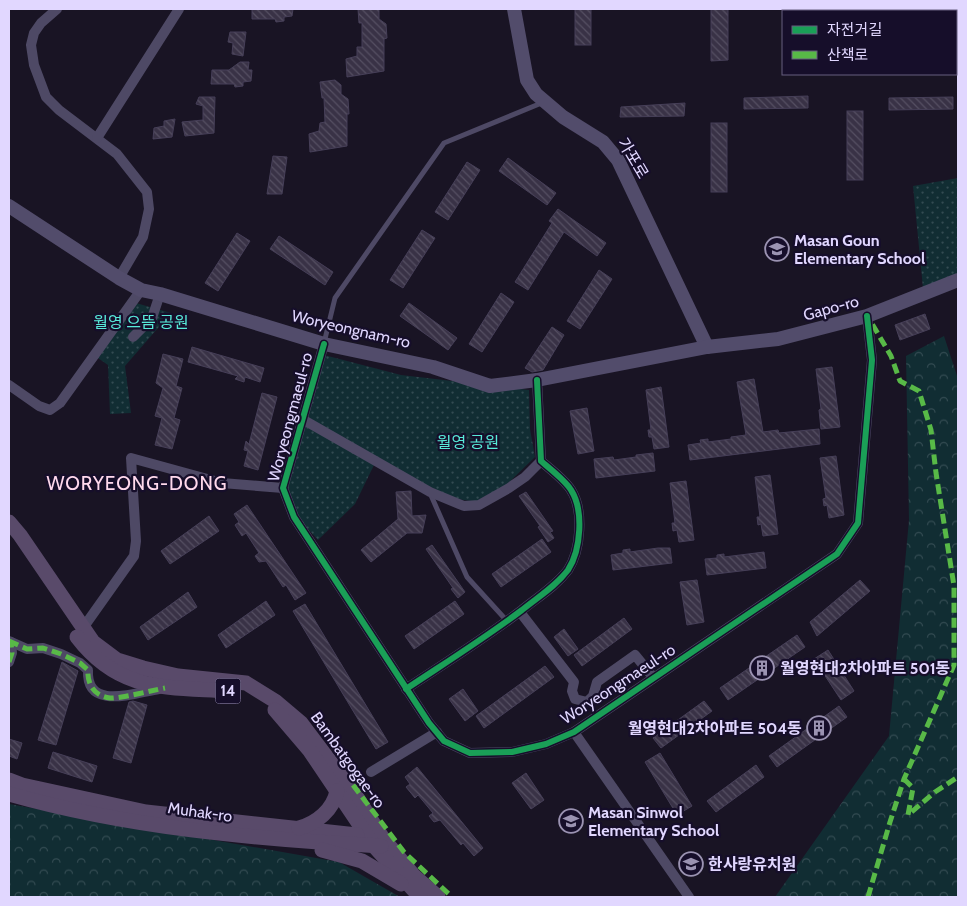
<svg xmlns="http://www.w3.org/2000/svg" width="967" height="906" viewBox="0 0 967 906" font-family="Cabin,'Noto Sans KR',sans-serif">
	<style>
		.forest { fill: url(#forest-crowns) }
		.park { fill: url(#park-dots) }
		.building { fill: url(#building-back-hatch); stroke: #463f58 }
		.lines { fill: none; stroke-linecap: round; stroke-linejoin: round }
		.lane { stroke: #4e4965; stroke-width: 5 }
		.street { stroke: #4e4965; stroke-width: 10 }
		.secondary { stroke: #524c6b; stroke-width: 14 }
		.primary { stroke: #594a6a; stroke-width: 15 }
		.quiet { stroke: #58b947; stroke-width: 5; stroke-dasharray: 10 5; stroke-linecap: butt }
		.cycleway-casing { stroke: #160e2a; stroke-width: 9 }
		.cycleway { stroke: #1a9f57; stroke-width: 6 }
		.labels { text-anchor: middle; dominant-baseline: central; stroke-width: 4.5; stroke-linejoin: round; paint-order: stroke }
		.shield { fill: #160e2a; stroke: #a49bbf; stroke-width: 1 }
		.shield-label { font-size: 15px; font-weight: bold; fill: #e1d7ff }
		.street-label { font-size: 16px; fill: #e1d7ff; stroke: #160e2a }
		.poi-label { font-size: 16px; font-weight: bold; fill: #e1d7ff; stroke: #160e2a; text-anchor: start }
		.park-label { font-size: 16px; fill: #58ead9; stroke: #160e2a }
		.quarter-label { font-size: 19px; letter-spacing: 1px; fill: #ffd9ec; stroke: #160e2a }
	</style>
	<defs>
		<pattern id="forest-crowns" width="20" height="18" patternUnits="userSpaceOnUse" patternTransform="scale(1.25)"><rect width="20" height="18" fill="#112d33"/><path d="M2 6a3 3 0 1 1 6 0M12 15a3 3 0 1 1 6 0" fill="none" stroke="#334b52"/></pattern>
		<pattern id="park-dots" width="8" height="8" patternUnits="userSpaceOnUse" patternTransform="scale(1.25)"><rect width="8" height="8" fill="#112d33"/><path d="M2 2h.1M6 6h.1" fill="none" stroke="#334b52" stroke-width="1.8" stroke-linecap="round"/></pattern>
		<pattern id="building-back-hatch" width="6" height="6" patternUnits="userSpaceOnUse" patternTransform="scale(1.25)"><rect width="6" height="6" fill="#393246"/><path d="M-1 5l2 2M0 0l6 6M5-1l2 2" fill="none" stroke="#554f62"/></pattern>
	</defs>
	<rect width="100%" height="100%" fill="#191424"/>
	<g class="forest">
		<polygon points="944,336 958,379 958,897 775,897 889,736 909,520 906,356"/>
		<polygon points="9,804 339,862 400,897 9,897"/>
	</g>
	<g class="park">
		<polygon points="958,178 958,274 923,288 913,186"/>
		<polygon points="136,303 171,313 125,366 131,413 110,414 108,365 95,356"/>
		<polygon points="324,355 401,375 529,390 530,429 535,457 503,488 479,502 456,499 379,463 308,417"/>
		<polygon points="304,423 374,465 355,504 318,540 297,517 287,485"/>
	</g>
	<g class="building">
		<polygon points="252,9 293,9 292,16 284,17 284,21 276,22 275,19 252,19"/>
		<polygon points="358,9 379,9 379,19 386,24 387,38 384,39 384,71 347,77 346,59 357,56 357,47 362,47 362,23 359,23"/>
		<rect x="575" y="9" width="16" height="36"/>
		<polygon points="711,9 728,9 728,60 711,61"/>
		<polygon points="230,32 246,32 243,56 232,54 233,43 228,42"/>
		<polygon points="240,62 249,62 248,70 252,70 251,81 243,82 243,86 235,87 234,84 211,84 212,70 229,70"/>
		<polygon points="335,80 341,85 341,94 348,99 349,114 347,114 347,146 310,152 309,134 319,131 320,123 325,122 324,98 322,98 320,82"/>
		<polygon points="808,96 808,108 744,109 744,98"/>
		<polygon points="199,97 215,97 214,133 185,136 182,122 203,120 203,106 196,104"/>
		<polygon points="953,97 953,109 889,110 889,98"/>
		<polygon points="685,103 684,116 620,117 621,107"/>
		<rect x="847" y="111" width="16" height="69"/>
		<polygon points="175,119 172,137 153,139 154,128 164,126 164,121"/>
		<rect x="711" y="123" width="16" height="69"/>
		<polygon points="273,156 287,157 282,194 267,194"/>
		<polygon points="508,158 556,193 547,205 499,171"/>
		<polygon points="467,162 480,170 448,220 435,212"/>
		<polygon points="558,209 606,243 597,256 564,232 528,290 515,282 552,223 549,221"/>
		<polygon points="422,230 435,238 403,288 390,280"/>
		<polygon points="237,233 250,241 218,291 205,283"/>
		<polygon points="279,236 333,272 325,285 270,249"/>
		<polygon points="599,270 612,279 580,329 567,321"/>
		<polygon points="501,293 514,302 482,352 469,344"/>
		<polygon points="409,303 457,338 448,350 400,316"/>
		<polygon points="925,314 930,329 900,340 895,325"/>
		<polygon points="552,327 564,335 543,370 532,372 525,368"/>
		<polygon points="192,347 264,368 260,382 245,377 244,382 235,379 238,376 188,362"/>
		<polygon points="163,354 183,359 176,386 182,388 174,418 180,420 172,449 155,445 162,418 155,416 163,388 156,383"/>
		<polygon points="832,367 840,427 821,429 819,410 821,409 816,369"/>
		<polygon points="754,379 763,432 778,430 779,433 819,429 820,444 690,460 688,445 701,443 700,440 708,439 708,442 731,439 731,437 746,435 737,382"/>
		<polygon points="661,387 669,447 654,449 652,437 649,437 648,430 651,430 646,390"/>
		<polygon points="262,393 277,397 258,470 244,466 248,451 244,450 246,441 249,444"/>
		<polygon points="587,408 594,451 578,454 570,411"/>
		<polygon points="653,453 655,471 596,478 594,459 613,457 614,460 636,457 636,455"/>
		<polygon points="836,456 844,515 829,518 827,505 824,506 823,499 826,498 820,458"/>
		<polygon points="770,475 778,534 763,536 761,524 758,525 757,517 760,517 755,477"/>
		<polygon points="686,481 694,540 679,542 677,530 673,531 672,523 675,523 670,483"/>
		<polygon points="411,491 412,516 426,515 422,533 407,533 371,562 361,550 398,519 396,492"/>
		<polygon points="526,492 553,531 550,532 554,538 548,542 538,527 540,526 519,496"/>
		<polygon points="247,505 306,593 295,600 286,585 283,587 266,561 259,562 255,556 259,553 246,533 242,536 235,525 239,522 234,514"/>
		<polygon points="209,516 219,531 170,564 161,551"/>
		<polygon points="542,539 551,552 501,587 492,574"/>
		<polygon points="432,545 465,592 458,598 451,589 453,588 426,549"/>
		<polygon points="658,548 670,548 672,563 613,570 611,555 623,553 623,550 630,549 630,552"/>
		<polygon points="764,552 766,568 707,575 705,559 717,558 717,555 724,554 724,557"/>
		<polygon points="697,580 704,622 687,625 680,582"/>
		<polygon points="860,580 870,591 817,636 810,622"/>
		<polygon points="188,592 197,607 148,640 140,627"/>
		<polygon points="266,601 275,615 226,648 218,635"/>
		<polygon points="455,601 464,614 414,649 405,636"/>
		<polygon points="305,604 388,742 376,749 293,611"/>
		<polygon points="624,618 632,629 582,666 574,655"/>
		<polygon points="564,629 578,649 568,656 554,637"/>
		<polygon points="797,635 805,647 728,700 720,688"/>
		<polygon points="828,650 854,691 841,700 814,659"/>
		<polygon points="62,662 78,671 56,745 38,740"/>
		<polygon points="545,666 554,677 484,728 476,716"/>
		<polygon points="463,689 478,711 465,721 449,699"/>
		<polygon points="133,701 147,705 131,763 113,758 129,702"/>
		<polygon points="704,701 712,711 661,748 653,738"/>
		<polygon points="839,706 847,717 777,767 769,756"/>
		<polygon points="9,739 22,743 17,759 9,756"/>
		<polygon points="53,752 97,766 92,782 48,768"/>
		<polygon points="660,753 692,806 677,815 645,762"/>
		<polygon points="756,765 764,777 716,812 707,801"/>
		<polygon points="417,767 483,848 474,856 463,843 461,845 440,820 434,822 429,816 433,813 418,795 415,798 406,787 410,784 405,777"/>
		<polygon points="526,773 544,800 531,809 512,783"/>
	</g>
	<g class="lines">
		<g class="lane">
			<polyline points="324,343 335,298 444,143 544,102"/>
			<polyline points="430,493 467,577 507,621"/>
		</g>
		<g class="street">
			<polyline points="57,9 41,23 34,33 31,45 34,65 46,97 59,110 117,154 147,192 149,209 143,237 119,278"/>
			<polyline points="97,138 179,9"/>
			<polyline points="133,337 152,318 160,294"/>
			<polyline points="324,344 283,488 294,517 429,723 444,741 470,753 512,752 546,744 574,732 837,554 858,523 872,360 867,316"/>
			<polyline points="9,385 39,406 50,410 60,403 141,290"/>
			<polyline points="302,419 430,492 464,506 479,505 509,488 525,477 541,461"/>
			<polyline points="520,612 574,682 572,691 575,699 587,702 593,696 597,682 635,655 653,677"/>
			<polyline points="83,628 134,556 136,541 131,458 222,483 283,488"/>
			<path d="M9,641l18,8 16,-1 18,6 19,9 8,7c-2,41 46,23 71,19"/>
			<polyline points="9,662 12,653 11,642"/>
			<path d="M406,689c39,-26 79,-51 116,-79 16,-13 34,-24 46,-40 13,-20 16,-60 3,-80 -6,-10 -21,-21 -30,-29l-4,-81"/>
			<polyline points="574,732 689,897"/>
			<polyline points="371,772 437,732"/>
		</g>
		<g class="secondary">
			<polyline points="514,9 527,80 536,94 563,117 603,142 618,160 707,347"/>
			<polyline points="9,206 119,278 141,290 160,294 324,344 433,367 490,386 537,380 707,347 778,339 867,316 958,280"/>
		</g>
		<g class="primary">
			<polyline points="9,522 20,535 93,642 117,660 143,668 178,676 246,683 275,701 301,723 356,796 382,837 414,876 438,897"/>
			<path d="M77,637c42,55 88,50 150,54"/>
			<polyline points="275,710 310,751 374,846 420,897"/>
			<polyline points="9,780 22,785 146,812 357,835"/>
			<path d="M9,794c120,34 247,45 372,52"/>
			<path d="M299,828c18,-5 34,-18 38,-37"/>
			<polyline points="322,850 362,861 401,884"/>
		</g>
		<g class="quiet">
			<path d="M9,641l18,8 16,-1 18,6 19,9 8,7c-1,14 6,26 22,28 9,1 44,-8 55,-10"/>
			<polyline points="9,662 12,653 11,642"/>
			<polyline points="904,779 913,788 908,815 935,792 958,777"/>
			<polyline points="353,785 404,852 452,897"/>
			<polyline points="868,897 890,822 904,779 954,665 954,586 936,473 931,430 919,391 900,381 891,356 871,322"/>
		</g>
		<g class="cycleway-casing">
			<g id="cycleway">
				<polyline points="324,344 283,488 294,517 429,723 444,741 470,753 512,752 546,744 574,732 837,554 858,523 872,360 867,316"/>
				<path d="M406,689c39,-26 79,-51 116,-79 16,-13 34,-24 46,-40 13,-20 16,-60 3,-80 -6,-10 -21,-21 -30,-29l-4,-81"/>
			</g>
		</g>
		<use href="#cycleway" class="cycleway"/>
	</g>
	<defs>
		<g id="school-ring" transform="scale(1.25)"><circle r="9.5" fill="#160e2a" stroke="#9b93b2" stroke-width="1.5"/><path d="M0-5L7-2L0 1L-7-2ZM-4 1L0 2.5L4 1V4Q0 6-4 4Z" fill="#9b93b2"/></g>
		<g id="building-ring" transform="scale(1.25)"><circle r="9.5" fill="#160e2a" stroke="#9b93b2" stroke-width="1.5"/><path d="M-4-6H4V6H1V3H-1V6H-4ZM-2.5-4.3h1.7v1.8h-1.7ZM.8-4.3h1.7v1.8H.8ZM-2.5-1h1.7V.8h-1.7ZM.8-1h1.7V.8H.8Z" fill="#9b93b2"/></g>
	</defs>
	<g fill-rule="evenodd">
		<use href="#school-ring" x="777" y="249"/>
		<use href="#building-ring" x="762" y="668"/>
		<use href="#building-ring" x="819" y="728"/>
		<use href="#school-ring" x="571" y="821"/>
		<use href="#school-ring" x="691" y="864"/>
	</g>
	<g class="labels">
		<rect class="shield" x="215.5" y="678.5" width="25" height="25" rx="4"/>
		<g class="shield-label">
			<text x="228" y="691">14</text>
		</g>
		<g class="street-label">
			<text transform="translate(633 158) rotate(59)">가포로</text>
			<text transform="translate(831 308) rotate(-15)">Gapo-ro</text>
			<text transform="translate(351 329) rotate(13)">Woryeongnam-ro</text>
			<text transform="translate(290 417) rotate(-75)">Woryeongmaeul-ro</text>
			<text transform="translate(618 684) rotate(-33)">Woryeongmaeul-ro</text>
			<text transform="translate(348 760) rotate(54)">Bambatgogae-ro</text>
			<text transform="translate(200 812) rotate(8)">Muhak-ro</text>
		</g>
		<g class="poi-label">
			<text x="794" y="240">Masan Goun<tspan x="794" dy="18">Elementary School</tspan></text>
			<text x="780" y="668">월영현대2차아파트 501동</text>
			<text x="802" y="728" text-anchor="end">월영현대2차아파트 504동</text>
			<text x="588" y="812">Masan Sinwol<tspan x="588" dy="18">Elementary School</tspan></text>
			<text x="708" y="864">한사랑유치원</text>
		</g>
		<g class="park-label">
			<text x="141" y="322">월영 으뜸 공원</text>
			<text x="468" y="442">월영 공원</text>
		</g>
		<g class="quarter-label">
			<text x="137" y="483">WORYEONG-DONG</text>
		</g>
	</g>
	<rect width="967" height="906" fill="none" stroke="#e1d7ff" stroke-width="20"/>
	<rect x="782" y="10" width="175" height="65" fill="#160e2a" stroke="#675e7f"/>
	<rect x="792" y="26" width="25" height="8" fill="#1a9f57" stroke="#675e7f"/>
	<text x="827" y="35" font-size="15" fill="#e1d7ff">자전거길</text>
	<rect x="792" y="51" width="25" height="8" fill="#58b947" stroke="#675e7f"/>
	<text x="827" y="60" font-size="15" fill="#e1d7ff">산책로</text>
</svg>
